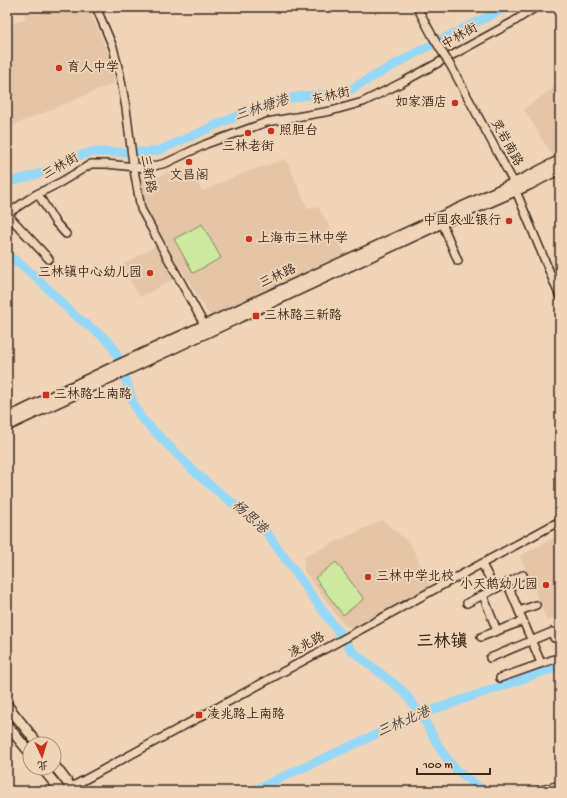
<svg xmlns="http://www.w3.org/2000/svg" width="567" height="798" viewBox="0 0 567 798" font-family="'Gochi Hand','LXGW WenKai TC',sans-serif">
	<style>
		.built { fill: #e5c5a8 }
		.green { fill: #cde9a0; stroke: #848a5f }
		.lines { fill: none; stroke-linecap: round; stroke-linejoin: round }
		.river { stroke: #96d8f8; stroke-width: 9 }
		.minor-casing { stroke: #3b2a1e; stroke-width: 10 }
		.major-casing { stroke: #3b2a1e; stroke-width: 12 }
		.minor { stroke: #f0d4b7; stroke-width: 7 }
		.major { stroke: #f0d4b7; stroke-width: 9 }
		.minor-bridge-casing { stroke: #3b2a1e; stroke-width: 10; stroke-linecap: butt }
		.minor-bridge { stroke: #f0d4b7; stroke-width: 7 }
		.poi-dot { fill: #c8321e; stroke: #f0d4b7; stroke-width: 1.5 }
		.labels { text-anchor: middle; dominant-baseline: central; stroke-width: 4; stroke-linejoin: round; paint-order: stroke }
		.street-label { font-size: 13px; fill: #3b2a1e; stroke: #f0d4b7 }
		.poi-label { font-size: 13px; fill: #3b2a1e; stroke: #f0d4b7; text-anchor: start }
		.water-label { font-size: 14px; font-style: italic; fill: #49443f; stroke: #f0d4b7 }
		.district-label { font-size: 17px; font-weight: bold; fill: #3b2a1e; stroke: #f0d4b7 }
	</style>
	<rect width="100%" height="100%" fill="#f0d4b7"/>
	<filter id="ink" filterUnits="userSpaceOnUse"><feTurbulence type="fractalNoise" baseFrequency=".025" numOctaves="2"/><feDisplacementMap in="SourceGraphic" scale="8" xChannelSelector="R" yChannelSelector="G"/><feConvolveMatrix kernelMatrix="1 2 1 2 8 2 1 2 1" color-interpolation-filters="sRGB"/></filter>
	<g filter="url(#ink)">
		<g class="built">
			<polygon points="40,7 88,7 108,53 115,83 7,128 7,26 26,19 24,14"/>
			<polygon points="560,83 560,153 553,157 524,109"/>
			<polygon points="286,159 308,209 318,207 346,255 210,316 145,210 138,179 148,177 155,178 182,167 203,191 244,173"/>
			<polygon points="157,245 176,278 140,297 123,268 124,264"/>
			<polygon points="382,520 410,543 430,583 428,588 355,627 348,627 343,624 304,571 304,557"/>
			<polygon points="560,534 560,615 547,621 520,556"/>
		</g>
		<g class="green">
			<polygon points="202,224 221,258 193,273 174,239"/>
			<polygon points="336,562 364,599 343,615 315,578"/>
		</g>
		<g class="lines">
			<g class="river">
				<polyline points="7,183 51,170 73,158 91,152 148,152 160,150 230,119 287,99 302,96 340,93 351,89 423,49 507,7"/>
				<polyline points="7,254 34,275 74,315 101,335 111,344 118,357 134,405 141,418 198,475 264,529 352,651 402,690 421,714 442,752 455,769 484,791"/>
				<polyline points="252,791 421,714 560,666"/>
			</g>
			<g class="minor-casing">
				<g id="minor">
					<polyline points="96,7 113,47 120,75 126,108 133,164 141,209 206,328"/>
					<polyline points="417,7 433,37"/>
					<polyline points="452,68 514,183 516,191 560,297"/>
					<polyline points="38,194 55,222 66,234"/>
					<polyline points="442,223 458,261"/>
					<polyline points="49,259 7,214 35,195 61,182 91,164 106,164 146,168 166,163 206,144 267,122 331,111 363,102 403,82 513,22 536,7"/>
					<polyline points="482,564 495,589"/>
					<polyline points="507,583 541,663"/>
					<polyline points="483,595 497,631"/>
					<polyline points="467,603 523,575"/>
					<polyline points="519,611 536,605"/>
					<polyline points="481,637 523,621"/>
					<polyline points="490,658 552,632 554,638 560,636"/>
					<polyline points="500,678 560,657"/>
					<polyline points="64,791 560,521"/>
					<polyline points="538,791 560,785"/>
				</g>
			</g>
			<g class="major-casing">
				<g id="major">
					<polyline points="7,418 109,369 525,178 560,160"/>
					<polyline points="7,426 442,223 529,185 560,169"/>
					<polyline points="7,705 38,744"/>
					<polyline points="7,725 30,753"/>
					<polyline points="54,765 74,791"/>
					<polyline points="42,768 61,791"/>
				</g>
			</g>
			<use href="#minor" class="minor"/>
			<use href="#major" class="major"/>
			<g class="minor-bridge-casing">
				<polyline id="minor-bridge" points="433,37 452,68"/>
			</g>
			<use href="#minor-bridge" class="minor-bridge"/>
		</g>
	</g>
	<g class="poi-dot">
		<circle cx="59" cy="68" r="4"/>
		<circle cx="455" cy="103" r="4"/>
		<circle cx="271" cy="131" r="4"/>
		<circle cx="248" cy="133" r="4"/>
		<circle cx="189" cy="162" r="4"/>
		<circle cx="509" cy="221" r="4"/>
		<circle cx="249" cy="239" r="4"/>
		<circle cx="150" cy="273" r="4"/>
		<rect x="252" y="312" width="8" height="8" rx="2"/>
		<rect x="42" y="391" width="8" height="8" rx="2"/>
		<circle cx="368" cy="577" r="4"/>
		<circle cx="546" cy="585" r="4"/>
		<rect x="195" y="711" width="8" height="8" rx="2"/>
	</g>
	<g class="labels">
		<g class="street-label">
			<text transform="translate(460 37) rotate(-29)">中林街</text>
			<text transform="translate(331 97) rotate(-13)">东林街</text>
			<text transform="translate(506 143) rotate(61)">灵岩南路</text>
			<text transform="translate(61 167) rotate(-30)">三林街</text>
			<text transform="translate(147 174) rotate(80)">三新路</text>
			<text transform="translate(278 277) rotate(-25)">三林路</text>
			<text transform="translate(307 646) rotate(-29)">凌兆路</text>
		</g>
		<g class="poi-label">
			<text x="67" y="68">育人中学</text>
			<text x="447" y="103" text-anchor="end">如家酒店</text>
			<text x="279" y="131">照胆台</text>
			<text x="248" y="147" text-anchor="middle">三林老街</text>
			<text x="189" y="176" text-anchor="middle">文昌阁</text>
			<text x="501" y="221" text-anchor="end">中国农业银行</text>
			<text x="257" y="239">上海市三林中学</text>
			<text x="142" y="273" text-anchor="end">三林镇中心幼儿园</text>
			<text x="264" y="316">三林路三新路</text>
			<text x="54" y="395">三林路上南路</text>
			<text x="376" y="577">三林中学北校</text>
			<text x="538" y="585" text-anchor="end">小天鹅幼儿园</text>
			<text x="207" y="715">凌兆路上南路</text>
		</g>
		<g class="water-label">
			<text transform="translate(262 109) rotate(-18)">三林塘港</text>
			<text transform="translate(249 518) rotate(42)">杨思港</text>
			<text transform="translate(404 723) rotate(-23)">三林北港</text>
		</g>
		<g class="district-label">
			<text x="442" y="643">三林镇</text>
		</g>
	</g>
	<rect width="567" height="798" fill="none" stroke="#f0d4b7" stroke-width="24"/>
	<rect x="12" y="12" width="543" height="774" fill="none" stroke="#3b2a1e" stroke-width="1.5" filter="url(#ink)"/>
	<g transform="translate(42 756) rotate(176)"><circle r="19" fill="#f0d4b7" stroke="#a8907a"/>
	<path d="M0-3L7 15L0 10L-7 15Z" fill="#c8321e"/>
	<text y="-6" font-size="11" font-weight="bold" text-anchor="middle" fill="#3b2a1e">北</text>
	</g>
	<path d="M417 768v6h73v-6" fill="none" stroke="#3b2a1e" stroke-width="2"/>
	<text x="423" y="768" font-size="12" fill="#3b2a1e" stroke="#f0d4b7" stroke-width="3" paint-order="stroke">100 m</text>
</svg>
